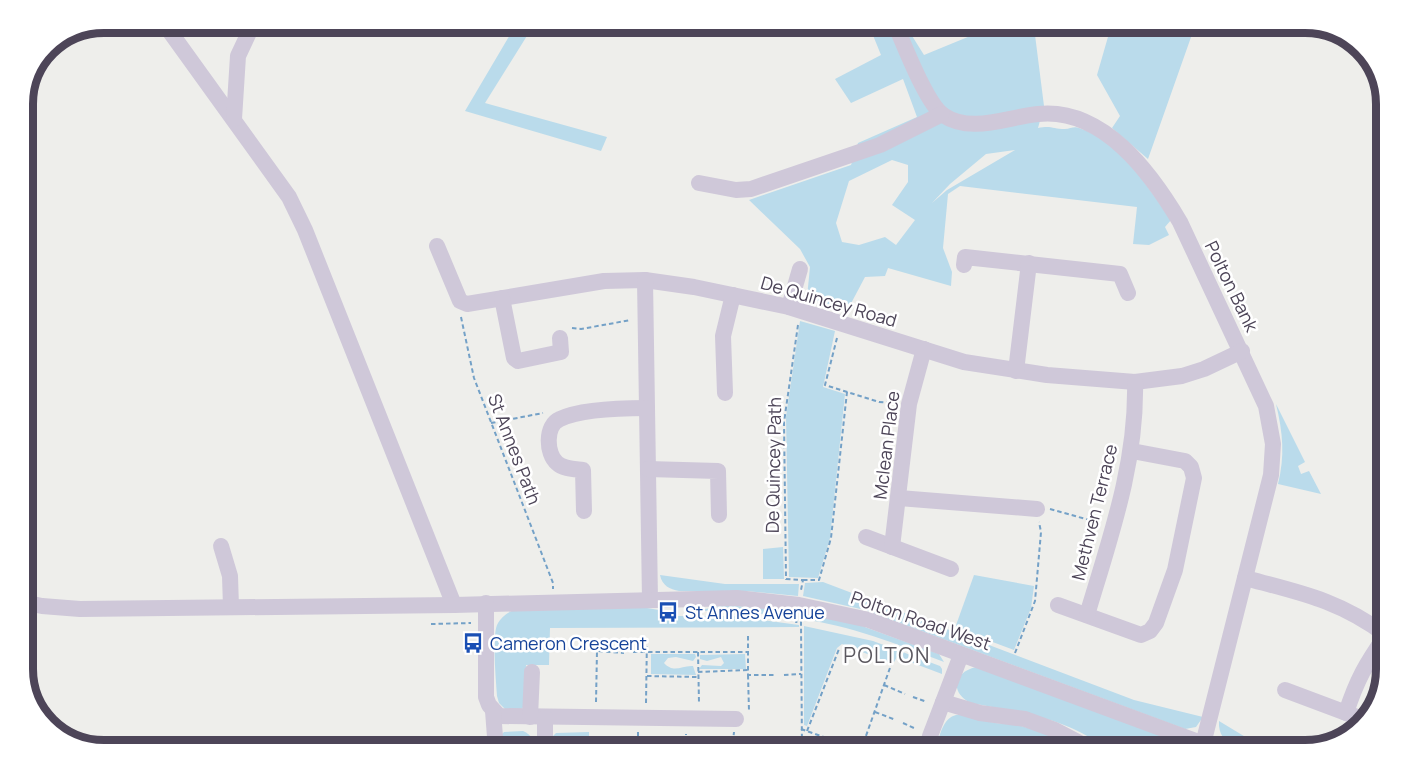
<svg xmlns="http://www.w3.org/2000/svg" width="1409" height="773" viewBox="0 0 1409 773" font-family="Manrope,sans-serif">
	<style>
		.green { fill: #badbeb; fill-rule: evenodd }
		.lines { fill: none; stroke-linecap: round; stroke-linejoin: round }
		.path { stroke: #74a1c7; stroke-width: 2; stroke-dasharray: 4.5 3; stroke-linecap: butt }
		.minor { stroke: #cfc8d9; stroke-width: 16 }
		.labels { text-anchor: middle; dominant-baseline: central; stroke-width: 5; stroke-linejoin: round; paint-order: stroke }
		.street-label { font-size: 18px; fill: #4d4558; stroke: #fff }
		.transit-label { font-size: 18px; fill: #164399; stroke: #fff; text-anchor: start }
		.quarter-label { font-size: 21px; letter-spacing: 1.5px; fill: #5c5960; stroke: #fff }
		.rim { fill: none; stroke: #4d4558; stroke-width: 8 }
	</style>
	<rect width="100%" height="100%" fill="#eeeeeb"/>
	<g class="green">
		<polygon points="517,23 535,23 485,103 607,137 601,151 465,111"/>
		<path d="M868,23h36l20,32 73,-30 37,2 10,79 -6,22c13,-3 15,1 27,1 5,0 9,-3 14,-1 40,12 69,59 92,92l-6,7 4,8 -20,10 -16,-1 4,-37 -177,-21 -12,8 -5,54 9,24 -1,14 -63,-18 -3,8 -20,1 -18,34 -40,-14 3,-30 -10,-18 -51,-49 102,-35 7,-22 59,-26 -14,-38 -52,24 -16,-24 46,-24zM1015,150l-68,40 -15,13 18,-19 36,-30zM892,160l16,5v17l-16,23 23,15 -19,25 -11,-8 -26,8 -17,-3 -6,-19 13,-42z"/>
		<polygon points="1112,23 1196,23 1148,159 1112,128 1120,116 1097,75"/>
		<polygon points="800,321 835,331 823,387 845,394 830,538 818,578 789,577 786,417"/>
		<path d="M1276,404l29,58 -7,4 3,8 8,-3 12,23 -43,-10c7,-28 5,-51 -2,-80z"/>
		<polygon points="783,547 784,579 763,579 763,549"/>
		<path d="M660,575l65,9h74l-1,12 -52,-5h-67c-9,-2 -17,-5 -19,-16z"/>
		<polygon points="974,575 1034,586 1031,608 1014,650 955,628"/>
		<polygon points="823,582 1134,700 1203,717 1196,727 1185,729 865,610 803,596 805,583"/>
		<polygon points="725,605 796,611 794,618 733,610 702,611 701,610"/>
		<path d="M635,606l30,5 5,5h63l66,9v2l-249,1 -1,37h-23l-1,41 -5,4 -13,1 -8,-8 -2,-7c-1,-16 -5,-58 0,-71 4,-8 10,-12 18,-16z"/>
		<path d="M801,612l50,10 88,32 5,8c-48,-18 -94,-37 -144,-43z"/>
		<polygon points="804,626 873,641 940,666 942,669 942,674 897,657 894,662 890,663 842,644 837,648 807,726 804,725"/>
		<path d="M651,654h44l1,3 -3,4 -17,-4 -8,1 -4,5c10,11 18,2 29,3l3,9 -45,-1z"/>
		<polygon points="745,654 746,669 699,669 702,665 721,666 724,663 721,657 707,661 700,659 700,655"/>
		<path d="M976,667l225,83h-93c-42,-33 -87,-37 -137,-47 -22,-11 -17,-31 5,-36z"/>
		<path d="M956,715h9l30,8 23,2 33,10 -2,4 -19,11h-74l-19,-7c4,-11 7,-25 19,-28z"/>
		<path d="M1219,721l48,29c-20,0 -50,-2 -48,-29z"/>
		<path d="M523,731c9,4 12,10 12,19h-30l-3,-16 2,-2z"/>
		<polygon points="589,732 589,750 554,750 553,736 556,733"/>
	</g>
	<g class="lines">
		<g class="path">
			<polyline points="461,317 474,378 553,583 553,589"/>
			<polyline points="798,325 784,422 786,579 803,580 801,590"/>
			<polyline points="572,328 581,329 631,320"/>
			<polyline points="837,338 825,385 879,402 894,403"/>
			<polyline points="491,423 543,413"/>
			<polyline points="1050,509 1100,523"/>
			<polyline points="803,580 819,580 831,538 847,392"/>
			<polyline points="797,619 796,622 801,622 802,750"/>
			<polyline points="431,624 471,623"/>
			<polyline points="748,636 748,675 775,675"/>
			<polyline points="633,652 748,652"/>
			<polyline points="698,652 699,703"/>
			<polyline points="1015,653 1035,601 1041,532 1039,522"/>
			<polyline points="698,672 748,670"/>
			<polyline points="748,675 749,711"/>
			<polyline points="784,675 801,674"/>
			<polyline points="647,676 698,677"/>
			<polyline points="884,685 905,694"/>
			<polyline points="913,697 927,702"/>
			<polyline points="596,702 597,651 624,653"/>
			<polyline points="646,703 647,637"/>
			<polyline points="875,712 896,720"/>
			<polyline points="903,723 916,729"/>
			<polyline points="801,729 861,750"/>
			<polyline points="807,731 839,649"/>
			<polyline points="638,732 638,750"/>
			<polyline points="866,739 897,750"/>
			<polyline points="733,745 845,745"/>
			<polyline points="686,750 686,734"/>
			<polyline points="732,750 734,732"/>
			<polyline points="861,750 891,665"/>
			<polyline points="1034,750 1047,743"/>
		</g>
		<g class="minor">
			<polyline points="163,22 289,197 305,230 454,605"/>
			<path d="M894,22c10,22 32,81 49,93 28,19 64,2 95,-1 65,-7 113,59 142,108l86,184 7,38 -2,31 -68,269"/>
			<polyline points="234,119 238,56 254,22"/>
			<polyline points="699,183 736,190 751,189 880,145 942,114"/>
			<polyline points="437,246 460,301 467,304 604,281 645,280 694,287 789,307 964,362 1047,375 1135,382 1182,376 1204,369 1242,351"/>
			<polyline points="964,265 965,257 1120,274 1128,293"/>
			<polyline points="645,280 650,600"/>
			<polyline points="502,298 514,358 518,361 561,352 560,338"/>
			<polyline points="789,307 800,269"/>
			<polyline points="1016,371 1029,263"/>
			<polyline points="725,393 723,336 733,295"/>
			<polyline points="648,469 718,471 719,515"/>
			<polyline points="899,498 1037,509"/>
			<path d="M584,511l-1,-41c-8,-1 -20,-1 -26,-7 -11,-9 -12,-38 3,-44 21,-10 64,-11 87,-11"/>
			<polyline points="866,537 951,569"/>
			<polyline points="221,546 230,576 231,607"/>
			<polyline points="892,547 909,404 924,349"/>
			<path d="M1245,578c56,15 94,22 141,57"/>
			<polyline points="23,602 42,606 80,609 454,605 737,598 799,605 869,620 1220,750"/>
			<polyline points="486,603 486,697 489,705 499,716 736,719"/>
			<polyline points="1058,605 1141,635 1150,631 1156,623 1175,570 1194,478 1191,467 1185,461 1132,451"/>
			<path d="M1087,615c23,-77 50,-152 48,-233"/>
			<polyline points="1285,690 1365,720"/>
			<polyline points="943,702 980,713 1025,719 1055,730 1093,750"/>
			<polyline points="493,711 496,750"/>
			<path d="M1346,713c11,-34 20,-49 40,-78"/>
			<polyline points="530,717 532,672"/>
			<polyline points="545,750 545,718"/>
			<polyline points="927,750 930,736 961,655"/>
		</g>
	</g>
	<defs>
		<g id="bus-bare" transform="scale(1.62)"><path d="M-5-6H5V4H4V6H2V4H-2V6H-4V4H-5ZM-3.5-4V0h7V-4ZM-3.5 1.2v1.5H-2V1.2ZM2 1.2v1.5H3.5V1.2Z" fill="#1a4fb4" stroke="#fff" stroke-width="2.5" paint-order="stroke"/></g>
	</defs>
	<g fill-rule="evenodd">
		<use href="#bus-bare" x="668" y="612"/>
		<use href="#bus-bare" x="473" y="643"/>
	</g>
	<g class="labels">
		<g class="street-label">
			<text transform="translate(1232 286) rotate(64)">Polton Bank</text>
			<text transform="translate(829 301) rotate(16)">De Quincey Road</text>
			<text transform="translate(886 445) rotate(-83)">Mclean Place</text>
			<text transform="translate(515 449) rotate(69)">St Annes Path</text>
			<text transform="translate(773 465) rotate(-89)">De Quincey Path</text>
			<text transform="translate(1094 512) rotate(-76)">Methven Terrace</text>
			<text transform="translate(921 620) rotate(19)">Polton Road West</text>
		</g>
		<g class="transit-label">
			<text x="685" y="612">St Annes Avenue</text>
			<text x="490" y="643">Cameron Crescent</text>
		</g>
		<g class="quarter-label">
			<text x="887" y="655">POLTON</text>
		</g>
	</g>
	<path d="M0 0H1409V773H0ZM104 33H1305A71 71 0 0 1 1376 104V669A71 71 0 0 1 1305 740H104A71 71 0 0 1 33 669V104A71 71 0 0 1 104 33Z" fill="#fff" fill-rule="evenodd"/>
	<path class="rim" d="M104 33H1305A71 71 0 0 1 1376 104V669A71 71 0 0 1 1305 740H104A71 71 0 0 1 33 669V104A71 71 0 0 1 104 33Z"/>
</svg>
